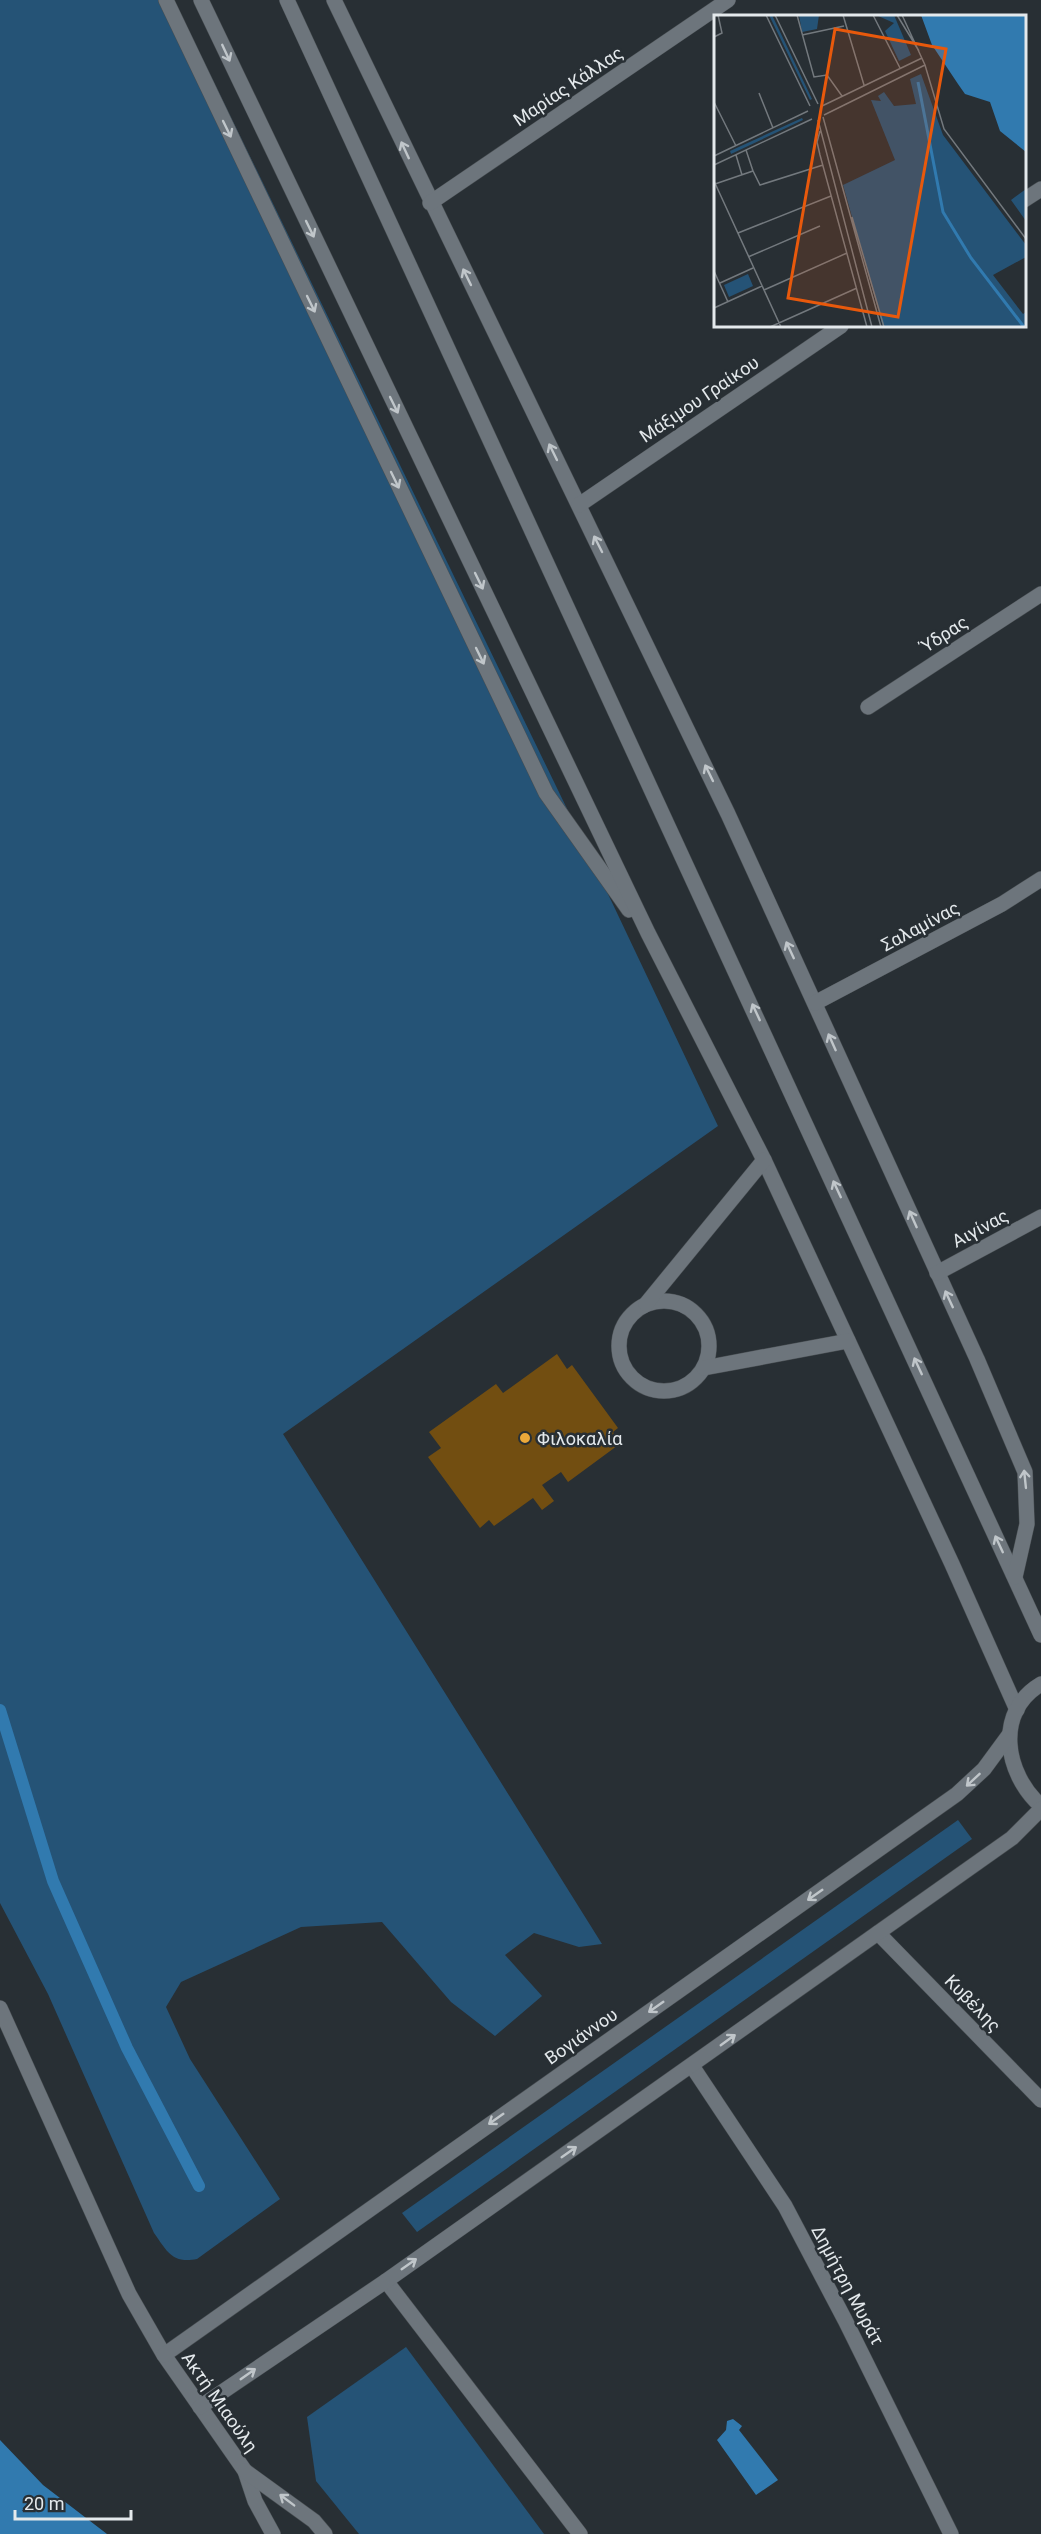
<svg xmlns="http://www.w3.org/2000/svg" width="1041" height="2534" viewBox="0 0 1041 2534" font-family="Roboto,sans-serif">
	<style>
		.green { fill: #255376 }
		.water { fill: #317aaf }
		.lines { fill: none; stroke-linecap: round; stroke-linejoin: round }
		.stream { stroke: #317aaf; stroke-width: 12 }
		.building { fill: #724e11 }
		.minor-casing { stroke: #484e52; stroke-width: 16 }
		.minor { stroke: #6d757c; stroke-width: 15 }
		.oneway { stroke: #c0c6ca }
		.poi-dot { fill: #eca93a; stroke: #282f34; stroke-width: 2 }
		.labels { text-anchor: middle; dominant-baseline: central; stroke-width: 5; stroke-linejoin: round; paint-order: stroke }
		.street-label { font-size: 18px; fill: #e4e9ec; stroke: #282f34 }
		.poi-label { font-size: 18px; fill: #e4e9ec; stroke: #282f34; text-anchor: start }
		.inset-river { fill: none; stroke: #317aaf; stroke-width: 3 }
		.inset-road { fill: none; stroke: #73797e; stroke-width: 1.5 }
		.view { fill: #e8590c; fill-opacity: 0.15; stroke: #e8590c; stroke-width: 3 }
		.inset-edge { fill: none; stroke: #e4e9ec; stroke-width: 3 }
	</style>
	<rect width="100%" height="100%" fill="#282f34"/>
	<g class="green">
		<path d="M0,0h174l416,856 128,270 -435,308 319,510 -23,3 -45,-14 -29,22 37,41 -47,40 -44,-34 -69,-80 -81,5 -120,55 -15,25 24,52 90,140 -83,60c-25,5 -30,-8 -43,-26l-106,-239 -48,-91z"/>
		<polygon points="958,1820 972,1839 417,2232 402,2213"/>
		<polygon points="406,2347 544,2534 359,2534 316,2481 307,2417"/>
	</g>
	<g class="water">
		<polygon points="733,2419 742,2426 739,2430 778,2480 756,2495 717,2440 726,2430 727,2421"/>
		<polygon points="0,2440 43,2485 107,2534 0,2534"/>
	</g>
	<g class="lines">
		<polyline class="stream" points="0,1710 53,1881 127,2048 199,2186"/>
	</g>
	<polygon class="building" points="557,1354 567,1369 572,1365 618,1428 613,1432 621,1443 568,1482 561,1472 542,1485 554,1501 542,1510 533,1498 494,1526 489,1520 480,1528 428,1457 441,1448 429,1432 496,1384 503,1393"/>
	<g class="lines">
		<g class="minor-casing">
			<g id="minor">
				<polyline points="166,0 546,793 629,910"/>
				<polyline points="201,0 648,933 764,1160 952,1564 1017,1710"/>
				<polyline points="287,0 1041,1635"/>
				<polyline points="334,0 728,814 977,1359 1025,1472 1027,1524 1015,1577"/>
				<polyline points="1024,200 1041,189"/>
				<polyline points="430,203 728,0"/>
				<polyline points="579,505 841,326"/>
				<polyline points="868,707 1041,594"/>
				<polyline points="815,1003 1002,904 1041,879"/>
				<polyline points="937,1273 1041,1217"/>
				<circle cx="664" cy="1346" r="45"/>
				<polyline points="646,1304 764,1160"/>
				<polyline points="704,1368 848,1341"/>
				<path d="M1041,1684c-47,28 -36,90 0,122"/>
				<polyline points="878,1933 1041,2100"/>
				<polyline points="0,2008 129,2294 164,2355 245,2471 255,2501 273,2534"/>
				<polyline points="692,2066 785,2206 845,2320 951,2534"/>
				<polyline points="386,2281 580,2534"/>
				<polyline points="164,2355 957,1794 984,1769 1009,1735"/>
				<polyline points="200,2407 386,2281 1012,1838 1041,1809"/>
				<polyline points="245,2471 314,2521 325,2534"/>
			</g>
		</g>
		<use href="#minor" class="minor"/>
	</g>
	<defs><path id="oneway-shaft" d="M-6 0H5M1.5-3L5.5 0L1.5 3" fill="none" stroke-width="1.6" stroke-linecap="round" stroke-linejoin="round" transform="scale(1.5)"/></defs>
	<g class="oneway">
		<use href="#oneway-shaft" transform="translate(226 53) rotate(65)"/>
		<use href="#oneway-shaft" transform="translate(227 129) rotate(64)"/>
		<use href="#oneway-shaft" transform="translate(405 150) rotate(-115)"/>
		<use href="#oneway-shaft" transform="translate(310 229) rotate(64)"/>
		<use href="#oneway-shaft" transform="translate(467 277) rotate(-116)"/>
		<use href="#oneway-shaft" transform="translate(311 304) rotate(64)"/>
		<use href="#oneway-shaft" transform="translate(394 405) rotate(64)"/>
		<use href="#oneway-shaft" transform="translate(553 452) rotate(-116)"/>
		<use href="#oneway-shaft" transform="translate(395 480) rotate(64)"/>
		<use href="#oneway-shaft" transform="translate(598 544) rotate(-117)"/>
		<use href="#oneway-shaft" transform="translate(479 581) rotate(64)"/>
		<use href="#oneway-shaft" transform="translate(480 656) rotate(64)"/>
		<use href="#oneway-shaft" transform="translate(709 773) rotate(-116)"/>
		<use href="#oneway-shaft" transform="translate(790 950) rotate(-115)"/>
		<use href="#oneway-shaft" transform="translate(756 1012) rotate(-115)"/>
		<use href="#oneway-shaft" transform="translate(832 1042) rotate(-114)"/>
		<use href="#oneway-shaft" transform="translate(837 1189) rotate(-115)"/>
		<use href="#oneway-shaft" transform="translate(913 1219) rotate(-114)"/>
		<use href="#oneway-shaft" transform="translate(949 1299) rotate(-115)"/>
		<use href="#oneway-shaft" transform="translate(918 1366) rotate(-115)"/>
		<use href="#oneway-shaft" transform="translate(1025 1479) rotate(-96)"/>
		<use href="#oneway-shaft" transform="translate(999 1544) rotate(-115)"/>
		<use href="#oneway-shaft" transform="translate(973 1780) rotate(137)"/>
		<use href="#oneway-shaft" transform="translate(815 1895) rotate(145)"/>
		<use href="#oneway-shaft" transform="translate(656 2007) rotate(145)"/>
		<use href="#oneway-shaft" transform="translate(728 2040) rotate(-36)"/>
		<use href="#oneway-shaft" transform="translate(496 2119) rotate(145)"/>
		<use href="#oneway-shaft" transform="translate(569 2152) rotate(-35)"/>
		<use href="#oneway-shaft" transform="translate(409 2264) rotate(-35)"/>
		<use href="#oneway-shaft" transform="translate(248 2374) rotate(-35)"/>
		<use href="#oneway-shaft" transform="translate(287 2500) rotate(-143)"/>
	</g>
	<circle class="poi-dot" cx="525" cy="1438" r="6"/>
	<g class="labels">
		<g class="street-label">
			<text transform="translate(568 86) rotate(-34)">Μαρίας Κάλλας</text>
			<text transform="translate(699 399) rotate(-34)">Μάξιμου Γραίκου</text>
			<text transform="translate(944 634) rotate(-33)">Ύδρας</text>
			<text transform="translate(920 926) rotate(-28)">Σαλαμίνας</text>
			<text transform="translate(980 1228) rotate(-28)">Αιγίνας</text>
			<text transform="translate(973 2003) rotate(46)">Κυβέλης</text>
			<text transform="translate(581 2036) rotate(-35)">Βογιάννου</text>
			<text transform="translate(848 2285) rotate(62)">Δημήτρη Μυράτ</text>
			<text transform="translate(220 2402) rotate(55)">Ακτή Μιαούλη</text>
		</g>
		<g class="poi-label">
			<text x="537" y="1438">Φιλοκαλία</text>
		</g>
	</g>
	<g transform="translate(714 15)">
		<rect width="312" height="312" fill="#282f34"/>
		<path d="M55,0h3l40,84 -2,1zM85,0h20l-2,14 -15,3zM162,0h18l17,40 -12,6 -14,-30 9,-8zM207,59l22,61 83,110v12l-33,18 30,39 3,-2v15h-143l-40,-142 52,-25 -24,-60 10,1 -3,-5 6,-4 10,14 22,-2 -6,-25zM88,103l1,2 -72,34 -1,-3zM312,174v32l-15,-21zM34,259l5,12 -24,11 -5,-12z" fill="#255376"/>
		<path d="M207,0h105v137l-26,-21 -10,-29 -25,-8 -7,-10 -26,-39z" fill="#317aaf"/>
		<path class="inset-river" d="M204,67l25,130 28,46 53,69"/>
		<path class="inset-road" d="M52,0l44,91M61,0l43,89M83,0l17,62 13,-2 15,21M129,0l21,70M159,0l27,53M183,0l22,36M188,0l23,50 19,64 82,110M88,20l42,-9M0,22l8,-4 -4,-18M45,78l14,35M0,87l22,44M108,91l100,-48M110,100l101,-50M109,102l58,210M104,105l54,207M106,116l-3,11 3,13 47,172M32,135l7,21M22,140l6,20M0,141l94,-45M0,150l98,-46M0,166l67,146M1,169l38,-13 7,14 63,-20M138,202l32,110M24,218l93,-37M34,242l72,-31M0,256l14,31M6,268l33,-15M50,275l83,-37M0,293l48,-22M56,312l87,-39"/>
		<path class="view" d="M121,14l111,20 -48,268 -110,-19z"/>
		<rect width="312" height="312" class="inset-edge"/>
	</g>
	<path d="M15 2510v9h116v-9" fill="none" stroke="#e4e9ec" stroke-width="3"/>
	<text x="24" y="2510" font-size="18" fill="#e4e9ec" stroke="#282f34" stroke-width="4.5" paint-order="stroke">20 m</text>
</svg>
